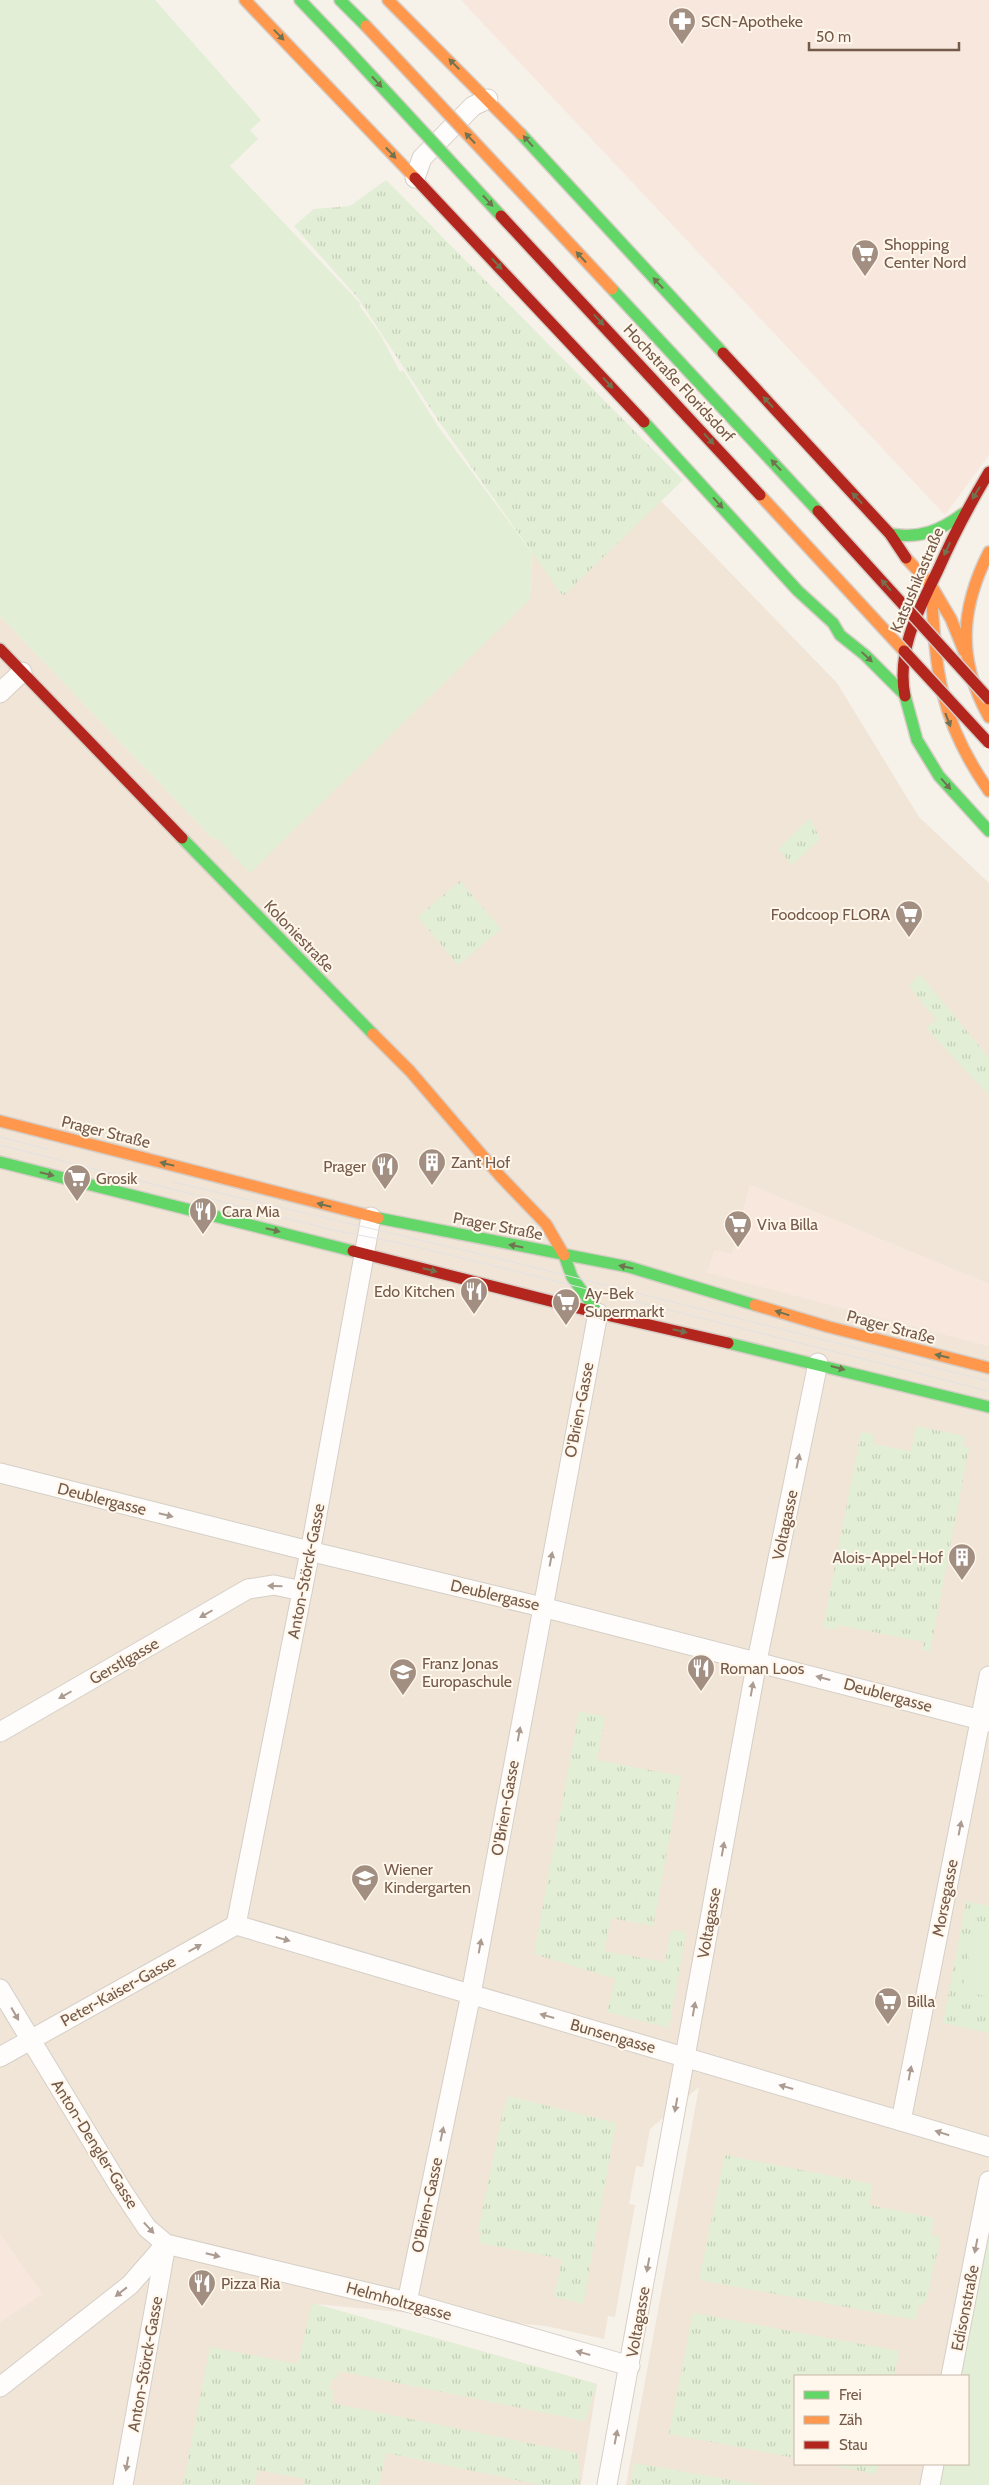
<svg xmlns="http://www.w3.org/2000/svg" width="989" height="2485" viewBox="0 0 989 2485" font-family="Cabin,sans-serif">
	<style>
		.residential { fill: #f0e5d7; fill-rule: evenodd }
		.commercial { fill: #f7e7dd }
		.green { fill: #e2eed5 }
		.park { fill: url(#park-tufts) }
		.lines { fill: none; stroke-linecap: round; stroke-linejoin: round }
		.street-casing { stroke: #d5cfc7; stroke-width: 21 }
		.fast-casing { stroke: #d6cec6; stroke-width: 14 }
		.slow-casing { stroke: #d6cec6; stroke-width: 14 }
		.jam-casing { stroke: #d6cec6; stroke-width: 14 }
		.street { stroke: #fefdfc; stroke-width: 19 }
		.fast { stroke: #63d668; stroke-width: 11 }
		.slow { stroke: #ff974d; stroke-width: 11 }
		.jam { stroke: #b3261e; stroke-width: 11 }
		.tram { stroke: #e4e2e4; stroke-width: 1 }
		.fast-bridge-casing { stroke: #d5ccc6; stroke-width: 14; stroke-linecap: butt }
		.slow-bridge-casing { stroke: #d5ccc6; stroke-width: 14; stroke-linecap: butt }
		.jam-bridge-casing { stroke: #d5ccc6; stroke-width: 14; stroke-linecap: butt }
		.fast-bridge { stroke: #63d668; stroke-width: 11 }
		.slow-bridge { stroke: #ff974d; stroke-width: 11 }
		.jam-bridge { stroke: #b3261e; stroke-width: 11 }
		.oneway { fill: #717350 }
		.oneway2 { fill: #ac9b91 }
		.labels { text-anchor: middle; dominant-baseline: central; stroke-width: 4; stroke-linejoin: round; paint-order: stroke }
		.poi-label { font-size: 16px; fill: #755a4a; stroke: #fff7eb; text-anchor: start }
		.street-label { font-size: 16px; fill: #755a4a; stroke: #fff7eb }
	</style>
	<defs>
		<pattern id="park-tufts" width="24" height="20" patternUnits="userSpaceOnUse" patternTransform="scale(1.25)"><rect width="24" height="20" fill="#e2eed5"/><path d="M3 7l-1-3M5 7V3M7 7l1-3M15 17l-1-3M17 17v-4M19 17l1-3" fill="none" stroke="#c5ceb8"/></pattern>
	</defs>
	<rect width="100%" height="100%" fill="#f6f2ea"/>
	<path class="residential" d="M634,473l203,210 82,134 70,66v401l-239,-99 -18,69 -25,18 282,74v1139h-363l73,-398 -49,42 -7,38 -7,-1 -7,38 6,1 -20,112 -7,-1 -4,23 -58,-13 -230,-22 281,80 -16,101h-581v-163l42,-28 -42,-60v-1618l214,224 316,-241 2,-46zM795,2376h173v88h-173z"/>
	<g class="commercial">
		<polygon points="461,0 989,0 989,455 945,515"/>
		<polygon points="750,1185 989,1284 989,1346 707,1273 714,1250 732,1254"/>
		<polygon points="0,2234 43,2294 0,2322"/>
	</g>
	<g class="green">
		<polygon points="0,0 155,0 261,120 250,130 258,139 230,166 361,304 359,305 380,334 400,372 403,370 437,425 532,553 530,599 250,873 217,838 214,840 0,616"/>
		<polygon points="973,1934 989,1937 989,1997 962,1992"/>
		<polygon points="989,2210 989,2485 938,2485 942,2464 968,2464 968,2376 958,2376"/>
	</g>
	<g class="park">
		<polygon points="386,180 683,480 563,596 440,423 358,298 294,226 314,209 350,206"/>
		<polygon points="810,818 820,839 792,865 778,849"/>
		<polygon points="460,881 501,929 458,965 418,917"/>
		<polygon points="920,974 989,1058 989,1095 926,1028 936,1020 909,986"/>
		<polygon points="916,1426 964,1436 963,1446 969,1448 930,1652 922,1650 924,1642 838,1625 836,1630 823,1627 861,1432 874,1434 873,1444 911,1451"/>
		<polygon points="579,1711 605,1717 597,1760 681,1776 653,1926 611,1918 604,1951 665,1962 671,1930 686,1932 669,2028 607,2012 616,1979 534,1954"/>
		<polygon points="966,1901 989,1906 989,1937 973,1935 962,1991 989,1997 989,2033 943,2023"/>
		<polygon points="508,2096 616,2123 583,2304 554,2297 562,2259 479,2243 481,2232 478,2231 503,2111 505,2110"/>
		<polygon points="725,2155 872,2184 869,2205 934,2218 931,2236 940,2237 939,2245 925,2305 919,2304 916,2320 699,2280"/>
		<polygon points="312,2303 597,2384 585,2421 339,2371 336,2379 332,2379 330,2389 334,2391 332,2403 578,2453 580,2485 541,2485 386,2453 379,2485 304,2485 305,2479 258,2470 254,2485 183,2485 210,2347 298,2364"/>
		<polygon points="693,2313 899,2351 894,2376 795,2376 795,2458 669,2434"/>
		<polygon points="634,2463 760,2485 630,2485"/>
		<polygon points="826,2464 878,2464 876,2474"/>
	</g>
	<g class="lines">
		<g class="street-casing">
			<g id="street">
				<polyline points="415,178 422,158 473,106 488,99"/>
				<polyline points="0,693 22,672"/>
				<polyline points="0,1473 309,1551 542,1607 989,1722"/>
				<polyline points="0,1732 248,1589 274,1585 302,1591"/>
				<polyline points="236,1925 989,2147"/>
				<polyline points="236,1925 314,1531 371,1217"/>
				<polyline points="0,1989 121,2189 147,2228 166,2244 407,2302 630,2366"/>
				<polyline points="0,2057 236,1925"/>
				<polyline points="901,2121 989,1676"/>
				<polyline points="407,2302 471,1994 598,1313"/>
				<polyline points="951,2376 989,2181"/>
				<polyline points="0,2387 130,2285 165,2245"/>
				<polyline points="123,2485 166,2244"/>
				<polyline points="607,2485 757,1661 818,1363"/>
				<polyline points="930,2485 934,2464"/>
			</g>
		</g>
		<g class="fast-casing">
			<g id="fast">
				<polyline points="300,0 344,46"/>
				<polyline points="340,0 366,26"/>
				<polyline points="521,134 723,353"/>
				<polyline points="644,422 798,591 833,623 840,635 865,655 904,694"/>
				<path d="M890,534c30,5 50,-3 74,-21"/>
				<polyline points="905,696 917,740 939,776 989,831"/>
				<polyline points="182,838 373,1034"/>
				<polyline points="0,1162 353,1251"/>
				<polyline points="378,1218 629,1267 755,1305"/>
				<polyline points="564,1255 572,1277 598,1313"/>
				<polyline points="728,1343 989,1407"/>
			</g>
		</g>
		<g class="slow-casing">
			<g id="slow">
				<polyline points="245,0 415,178"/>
				<polyline points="388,0 521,134"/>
				<path d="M989,552c-29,57 -32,108 0,165"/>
				<polyline points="906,558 931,585 951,619 964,651"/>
				<path d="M931,585c5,86 7,133 58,206"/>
				<polyline points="373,1034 410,1071 500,1176 546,1224 564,1255"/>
				<polyline points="0,1121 378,1218"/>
				<polyline points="755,1305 829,1327 989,1368"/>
			</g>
		</g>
		<g class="jam-casing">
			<g id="jam">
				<polyline points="415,178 644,422"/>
				<polyline points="723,353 890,534 906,558"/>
				<polyline points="0,649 182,838"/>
				<path d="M905,696c-9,-45 14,-87 33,-126 15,-34 32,-66 51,-98"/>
				<polyline points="353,1251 598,1313 728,1343"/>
			</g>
		</g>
		<use href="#street" class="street"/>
		<use href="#fast" class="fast"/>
		<use href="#slow" class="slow"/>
		<use href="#jam" class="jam"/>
		<g class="tram">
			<polyline points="0,1137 50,1150"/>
			<polyline points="0,1145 329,1229 409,1245 579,1287 989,1391"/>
			<polyline points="173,1182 501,1259 989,1381"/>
		</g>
		<g class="fast-bridge-casing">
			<g id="fast-bridge">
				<polyline points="344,46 501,216"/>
				<polyline points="612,289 818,511"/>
			</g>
		</g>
		<g class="slow-bridge-casing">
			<g id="slow-bridge">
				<polyline points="366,26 612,289"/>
				<polyline points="760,495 904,651"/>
			</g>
		</g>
		<g class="jam-bridge-casing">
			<g id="jam-bridge">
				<polyline points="501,216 760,495"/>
				<polyline points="818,511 989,699"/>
				<polyline points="904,651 989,743"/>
			</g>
		</g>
		<use href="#fast-bridge" class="fast-bridge"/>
		<use href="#slow-bridge" class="slow-bridge"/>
		<use href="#jam-bridge" class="jam-bridge"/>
	</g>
	<defs><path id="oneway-solid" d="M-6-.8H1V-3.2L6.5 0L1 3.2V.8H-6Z" transform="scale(1.25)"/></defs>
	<g class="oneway">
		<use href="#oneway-solid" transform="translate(279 35) rotate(46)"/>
		<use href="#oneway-solid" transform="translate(454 64) rotate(-135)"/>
		<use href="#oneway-solid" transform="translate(377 82) rotate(47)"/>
		<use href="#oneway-solid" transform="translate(470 138) rotate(-133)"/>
		<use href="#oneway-solid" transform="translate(528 141) rotate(-132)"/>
		<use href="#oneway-solid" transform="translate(391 153) rotate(47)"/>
		<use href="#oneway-solid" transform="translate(488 201) rotate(47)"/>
		<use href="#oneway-solid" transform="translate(581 257) rotate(-133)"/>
		<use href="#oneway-solid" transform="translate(497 264) rotate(47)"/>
		<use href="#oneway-solid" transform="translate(658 283) rotate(-133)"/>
		<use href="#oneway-solid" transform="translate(599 320) rotate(47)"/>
		<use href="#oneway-solid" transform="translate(608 383) rotate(48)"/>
		<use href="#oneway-solid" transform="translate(768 402) rotate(-133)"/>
		<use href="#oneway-solid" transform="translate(709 439) rotate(47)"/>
		<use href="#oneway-solid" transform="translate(776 465) rotate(-133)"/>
		<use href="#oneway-solid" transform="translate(976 493) rotate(122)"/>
		<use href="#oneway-solid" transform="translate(857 498) rotate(-133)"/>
		<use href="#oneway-solid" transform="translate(718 503) rotate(48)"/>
		<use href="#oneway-solid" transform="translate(947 549) rotate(115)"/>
		<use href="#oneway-solid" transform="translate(886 585) rotate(-132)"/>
		<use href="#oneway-solid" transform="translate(867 657) rotate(43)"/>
		<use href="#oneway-solid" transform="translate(948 720) rotate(69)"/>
		<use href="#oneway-solid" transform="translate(946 784) rotate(49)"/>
		<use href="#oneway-solid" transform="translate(167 1164) rotate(-166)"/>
		<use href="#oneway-solid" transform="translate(47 1174) rotate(14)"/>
		<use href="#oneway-solid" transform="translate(324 1205) rotate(-166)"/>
		<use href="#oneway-solid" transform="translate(273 1230) rotate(14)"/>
		<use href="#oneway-solid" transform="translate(516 1246) rotate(-169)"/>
		<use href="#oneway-solid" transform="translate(626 1267) rotate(-168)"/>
		<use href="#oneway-solid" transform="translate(430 1270) rotate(14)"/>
		<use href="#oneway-solid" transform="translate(782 1313) rotate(-163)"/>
		<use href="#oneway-solid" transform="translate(680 1331) rotate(13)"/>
		<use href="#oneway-solid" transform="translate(942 1356) rotate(-167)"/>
		<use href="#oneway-solid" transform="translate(838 1368) rotate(15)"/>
	</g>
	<g class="oneway2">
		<use href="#oneway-solid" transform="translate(798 1461) rotate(-78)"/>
		<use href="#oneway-solid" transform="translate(166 1515) rotate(14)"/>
		<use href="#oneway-solid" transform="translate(551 1559) rotate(-79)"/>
		<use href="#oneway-solid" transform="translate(275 1586) rotate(-178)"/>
		<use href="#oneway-solid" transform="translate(206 1614) rotate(150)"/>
		<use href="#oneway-solid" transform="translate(823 1678) rotate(-165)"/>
		<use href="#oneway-solid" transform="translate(752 1689) rotate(-80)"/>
		<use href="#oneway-solid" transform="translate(65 1695) rotate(150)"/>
		<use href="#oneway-solid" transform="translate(519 1734) rotate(-80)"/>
		<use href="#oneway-solid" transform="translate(960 1828) rotate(-79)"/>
		<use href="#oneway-solid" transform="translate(723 1849) rotate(-80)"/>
		<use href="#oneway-solid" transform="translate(283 1939) rotate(16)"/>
		<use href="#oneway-solid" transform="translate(480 1946) rotate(-80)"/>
		<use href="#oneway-solid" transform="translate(195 1948) rotate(-29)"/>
		<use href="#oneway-solid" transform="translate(694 2009) rotate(-80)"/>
		<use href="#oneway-solid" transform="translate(15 2014) rotate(60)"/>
		<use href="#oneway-solid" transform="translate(547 2016) rotate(-164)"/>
		<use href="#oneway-solid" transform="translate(910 2073) rotate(-79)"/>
		<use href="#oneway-solid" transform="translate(786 2087) rotate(-164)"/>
		<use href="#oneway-solid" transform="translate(676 2105) rotate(100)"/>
		<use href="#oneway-solid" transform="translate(942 2133) rotate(-163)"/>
		<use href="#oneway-solid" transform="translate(442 2134) rotate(-78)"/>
		<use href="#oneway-solid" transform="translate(149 2228) rotate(47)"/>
		<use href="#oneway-solid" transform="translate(976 2246) rotate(101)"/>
		<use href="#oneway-solid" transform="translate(213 2255) rotate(14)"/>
		<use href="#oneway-solid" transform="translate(648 2265) rotate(100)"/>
		<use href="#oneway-solid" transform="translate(121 2292) rotate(142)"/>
		<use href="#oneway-solid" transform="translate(583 2353) rotate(-164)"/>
		<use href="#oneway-solid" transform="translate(616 2437) rotate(-79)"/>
		<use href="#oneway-solid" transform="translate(127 2464) rotate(100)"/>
	</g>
	<defs>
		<g id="pharmacy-pin" transform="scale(1.4375)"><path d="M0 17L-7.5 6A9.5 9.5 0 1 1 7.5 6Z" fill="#a28f82" stroke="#fff7eb"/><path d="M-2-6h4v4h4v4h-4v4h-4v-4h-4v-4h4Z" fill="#fff"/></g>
		<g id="supermarket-pin" transform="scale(1.4375)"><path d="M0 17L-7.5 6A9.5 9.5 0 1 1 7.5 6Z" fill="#a28f82" stroke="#fff7eb"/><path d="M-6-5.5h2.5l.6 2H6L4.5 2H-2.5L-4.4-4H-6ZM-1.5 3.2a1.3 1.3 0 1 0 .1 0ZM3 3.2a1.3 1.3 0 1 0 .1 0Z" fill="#fff"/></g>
		<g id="building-pin" transform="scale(1.4375)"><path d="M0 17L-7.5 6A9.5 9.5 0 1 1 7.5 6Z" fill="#a28f82" stroke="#fff7eb"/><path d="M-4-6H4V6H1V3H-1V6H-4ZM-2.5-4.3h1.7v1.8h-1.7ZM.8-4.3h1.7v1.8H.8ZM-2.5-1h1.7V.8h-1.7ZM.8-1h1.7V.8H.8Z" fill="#fff"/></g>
		<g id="restaurant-pin" transform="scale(1.4375)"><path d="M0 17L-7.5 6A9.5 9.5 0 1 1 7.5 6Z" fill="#a28f82" stroke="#fff7eb"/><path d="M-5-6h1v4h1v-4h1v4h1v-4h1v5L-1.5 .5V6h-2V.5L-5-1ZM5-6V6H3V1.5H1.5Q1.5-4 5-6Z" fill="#fff"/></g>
		<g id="school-pin" transform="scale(1.4375)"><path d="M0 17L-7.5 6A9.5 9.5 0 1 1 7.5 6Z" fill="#a28f82" stroke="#fff7eb"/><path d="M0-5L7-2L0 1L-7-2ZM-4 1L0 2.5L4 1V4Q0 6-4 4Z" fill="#fff"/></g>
	</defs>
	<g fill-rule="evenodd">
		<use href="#pharmacy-pin" x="682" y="21"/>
		<use href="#supermarket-pin" x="865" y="253"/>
		<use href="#supermarket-pin" x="909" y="914"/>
		<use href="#building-pin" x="432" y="1162"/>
		<use href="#restaurant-pin" x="385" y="1166"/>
		<use href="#supermarket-pin" x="77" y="1178"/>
		<use href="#restaurant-pin" x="203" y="1211"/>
		<use href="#supermarket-pin" x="738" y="1224"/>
		<use href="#restaurant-pin" x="474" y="1291"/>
		<use href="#supermarket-pin" x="566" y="1302"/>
		<use href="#building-pin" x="962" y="1557"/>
		<use href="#restaurant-pin" x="701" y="1668"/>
		<use href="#school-pin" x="403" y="1672"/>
		<use href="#school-pin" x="365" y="1878"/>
		<use href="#supermarket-pin" x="888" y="2001"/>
		<use href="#restaurant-pin" x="202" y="2283"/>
	</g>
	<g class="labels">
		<g class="poi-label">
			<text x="701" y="21">SCN-Apotheke</text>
			<text x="884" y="244">Shopping<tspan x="884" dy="18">Center Nord</tspan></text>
			<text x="890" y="914" text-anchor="end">Foodcoop FLORA</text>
			<text x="451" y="1162">Zant Hof</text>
			<text x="366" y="1166" text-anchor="end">Prager</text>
			<text x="96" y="1178">Grosik</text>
			<text x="222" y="1211">Cara Mia</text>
			<text x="757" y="1224">Viva Billa</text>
			<text x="455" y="1291" text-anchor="end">Edo Kitchen</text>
			<text x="585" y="1293">Ay-Bek<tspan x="585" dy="18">Supermarkt</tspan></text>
			<text x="943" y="1557" text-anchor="end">Alois-Appel-Hof</text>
			<text x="422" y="1663">Franz Jonas<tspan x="422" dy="18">Europaschule</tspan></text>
			<text x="720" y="1668">Roman Loos</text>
			<text x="384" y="1869">Wiener<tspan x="384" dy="18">Kindergarten</tspan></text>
			<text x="907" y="2001">Billa</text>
			<text x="221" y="2283">Pizza Ria</text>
		</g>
		<g class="street-label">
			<text transform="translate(679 383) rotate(47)">Hochstraße Floridsdorf</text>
			<text transform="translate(917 580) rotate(-67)">Katsushikastraße</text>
			<text transform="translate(299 936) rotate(46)">Koloniestraße</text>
			<text transform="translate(106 1132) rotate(14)">Prager Straße</text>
			<text transform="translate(498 1226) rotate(11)">Prager Straße</text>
			<text transform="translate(891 1327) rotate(15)">Prager Straße</text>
			<text transform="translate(579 1410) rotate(-79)">O'Brien-Gasse</text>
			<text transform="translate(102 1499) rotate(14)">Deublergasse</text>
			<text transform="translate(785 1525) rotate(-78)">Voltagasse</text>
			<text transform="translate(306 1571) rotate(-79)">Anton-Störck-Gasse</text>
			<text transform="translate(495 1595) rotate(13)">Deublergasse</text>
			<text transform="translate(124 1661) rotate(-30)">Gerstlgasse</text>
			<text transform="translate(888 1695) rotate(15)">Deublergasse</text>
			<text transform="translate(505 1808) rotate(-80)">O'Brien-Gasse</text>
			<text transform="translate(945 1898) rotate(-79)">Morsegasse</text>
			<text transform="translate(709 1923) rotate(-80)">Voltagasse</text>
			<text transform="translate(118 1991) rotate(-29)">Peter-Kaiser-Gasse</text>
			<text transform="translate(613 2036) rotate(16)">Bunsengasse</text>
			<text transform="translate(95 2144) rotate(58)">Anton-Dengler-Gasse</text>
			<text transform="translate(427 2205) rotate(-78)">O'Brien-Gasse</text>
			<text transform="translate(399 2301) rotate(15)">Helmholtzgasse</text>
			<text transform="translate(965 2308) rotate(-79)">Edisonstraße</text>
			<text transform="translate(638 2322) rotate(-80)">Voltagasse</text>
			<text transform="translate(145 2364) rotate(-80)">Anton-Störck-Gasse</text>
		</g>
	</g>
	<rect x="794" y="2375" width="175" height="90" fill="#fff7eb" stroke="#c8b8ab"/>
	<rect x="804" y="2391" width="25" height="8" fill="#63d668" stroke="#c8b8ab"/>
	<text x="839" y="2400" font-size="15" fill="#755a4a">Frei</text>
	<rect x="804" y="2416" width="25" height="8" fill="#ff974d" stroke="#c8b8ab"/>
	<text x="839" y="2425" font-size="15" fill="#755a4a">Zäh</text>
	<rect x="804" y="2441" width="25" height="8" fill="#b3261e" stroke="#c8b8ab"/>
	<text x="839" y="2450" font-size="15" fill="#755a4a">Stau</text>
	<path d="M809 42v8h150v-8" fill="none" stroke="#755a4a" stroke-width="2.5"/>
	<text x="816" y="42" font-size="15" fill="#755a4a" stroke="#fff7eb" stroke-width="4" paint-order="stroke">50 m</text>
</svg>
